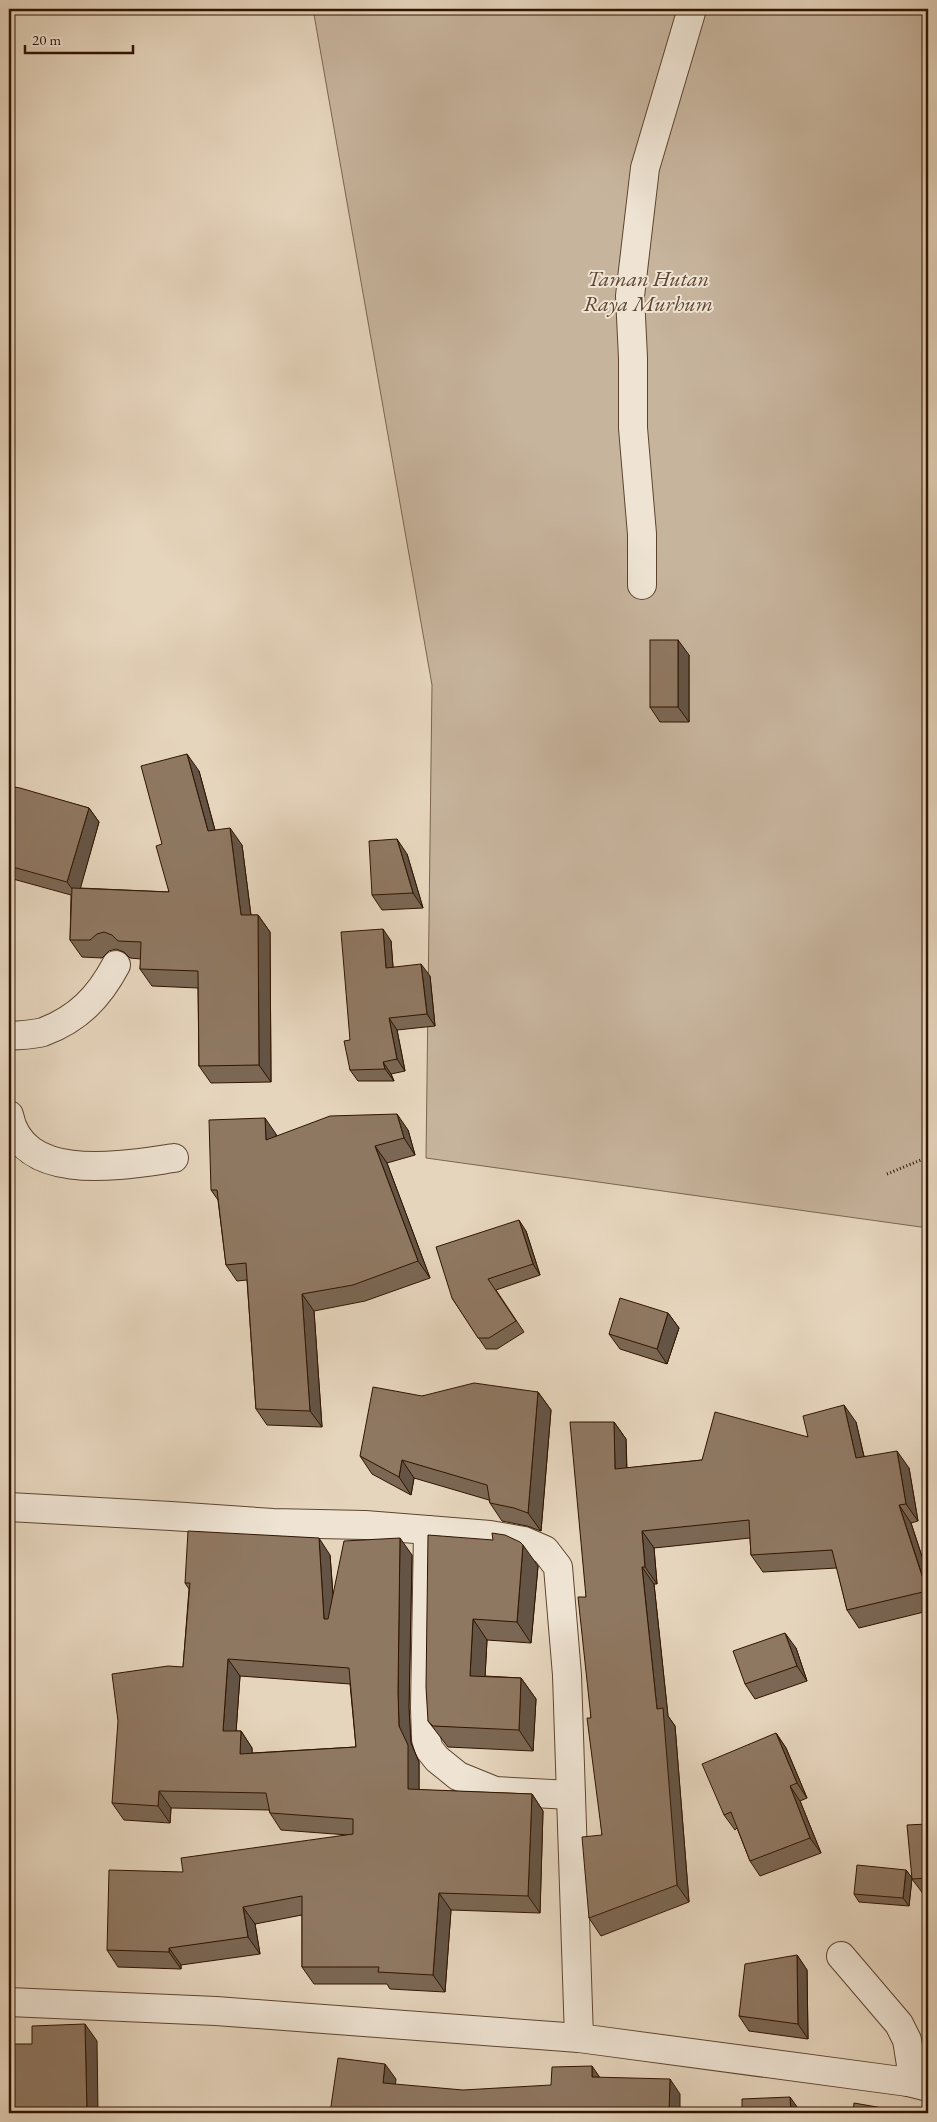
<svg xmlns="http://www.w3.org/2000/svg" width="937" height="2122" viewBox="0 0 937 2122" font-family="'EB Garamond',serif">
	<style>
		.green { fill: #c7b49d; stroke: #7c644e }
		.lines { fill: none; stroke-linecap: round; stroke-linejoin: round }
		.street-casing { stroke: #5e442f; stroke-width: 30 }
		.path { stroke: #301400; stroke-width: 3; stroke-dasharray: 1 2.5; stroke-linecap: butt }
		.street { stroke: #efe4d4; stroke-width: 28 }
		.wall { fill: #7b6754; stroke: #301400; fill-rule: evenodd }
		.shaded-wall { fill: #645445; stroke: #301400 }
		.building { fill: #8f7862; stroke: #301400; fill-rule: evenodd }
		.labels { text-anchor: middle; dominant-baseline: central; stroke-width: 4; stroke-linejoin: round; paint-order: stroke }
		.park-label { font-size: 22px; font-style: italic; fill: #5d442f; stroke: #efe4d4 }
	</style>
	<rect width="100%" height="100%" fill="#e6d5bd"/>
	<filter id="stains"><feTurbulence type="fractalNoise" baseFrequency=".004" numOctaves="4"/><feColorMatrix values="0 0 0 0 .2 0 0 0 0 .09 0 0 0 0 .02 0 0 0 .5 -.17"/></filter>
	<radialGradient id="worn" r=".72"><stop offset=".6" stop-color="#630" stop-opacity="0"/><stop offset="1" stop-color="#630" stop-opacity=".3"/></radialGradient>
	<polygon class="green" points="313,9 928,9 928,1228 426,1158 432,685"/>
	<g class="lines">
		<g class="street-casing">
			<g id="street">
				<polyline points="642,585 642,534 633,428 633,358 630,296 645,168 692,9"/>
				<path d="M9,1036c11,-1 24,-1 34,-4 35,-13 56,-35 73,-67"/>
				<path d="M9,1115c14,70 115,50 165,43"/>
				<polyline points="9,1507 171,1516 273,1523 365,1525 428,1530 490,1535 524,1541 545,1550 558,1567 567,1675 579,2038"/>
				<polyline points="428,1530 425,1708 426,1739 429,1749 437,1759 458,1776 495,1791 571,1795"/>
				<polyline points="841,1956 899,2024 907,2040 911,2065 908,2082"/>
				<polyline points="9,2002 216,2011 579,2038 908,2082 928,2087"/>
			</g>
		</g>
		<polyline class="path" points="887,1174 928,1157"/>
		<use href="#street" class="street"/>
	</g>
	<g class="wall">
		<polygon points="9,140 13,146 12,200 9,200"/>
		<polygon points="689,655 689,722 660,722 650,707"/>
		<polygon points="199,771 215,830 242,845 251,915 258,915 270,932 271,1082 211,1083 199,1066 198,988 152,986 140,969 141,959 130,958 124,952 116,949 109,951 102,958 82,957 70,940 71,895 13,879 9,872 9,786 89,808 99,822 80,888 169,892 162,844"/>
		<polygon points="407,854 423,908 382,910 372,895"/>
		<polygon points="391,941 393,967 430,976 435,1026 397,1030 405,1071 391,1074 394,1081 358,1081 350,1070 350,1040"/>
		<polygon points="408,1130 415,1155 387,1163 430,1278 365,1301 314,1311 322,1427 267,1425 256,1409 247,1280 237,1281 226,1265 218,1200 211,1190 276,1134 276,1136"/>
		<polygon points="526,1231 540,1275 496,1290 524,1332 497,1349 486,1349 452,1298"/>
		<polygon points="668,1313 679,1328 667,1364 620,1349 609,1334"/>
		<polygon points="538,1392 551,1410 541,1531 527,1526 502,1521 490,1503 489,1500 414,1478 411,1495 372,1474 360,1456 422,1396"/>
		<polygon points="614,1422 626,1439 627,1468 702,1460 808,1437 856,1422 864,1456 909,1468 918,1521 911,1523 928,1575 928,1611 859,1628 847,1610 837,1568 763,1572 751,1555 750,1538 654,1548 657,1584 654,1584 668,1716 675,1726 689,1902 601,1936 589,1918 602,1835 591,1718 586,1597"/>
		<polygon points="493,1540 538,1566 531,1643 487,1640 485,1676 521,1678 536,1699 533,1751 448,1747 428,1721"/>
		<path d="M330,1555l3,39 79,-39 -3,153 2,35 8,19v28l113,4 11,17 -3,102 -89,-3 -6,82 -55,-3 -3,-5h-73l-12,-17v-52l-47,9 5,30 -79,11v4l-63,-2 -11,-17 76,-78 165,-37 -67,-5 -11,-17 -1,-3 -98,-2 -1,15 -46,-3 -12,-17 71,-136 6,-78 -4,-6zM240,1676l110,8 6,63 -104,6v-5l-11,-17h-5z"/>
		<polygon points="796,1648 807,1681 755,1699 745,1684"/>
		<polygon points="776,1733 786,1748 807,1798 800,1801 821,1853 760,1876 750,1861 737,1828 735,1830 724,1815"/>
		<polygon points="928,1824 928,1895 924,1895 912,1879"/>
		<polygon points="906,1870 912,1878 909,1906 859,1902 854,1894"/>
		<polygon points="797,1955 807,1970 808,2039 749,2031 739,2016"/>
	</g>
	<g class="shaded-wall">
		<polygon points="9,140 13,146 12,200 9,195"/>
		<polygon points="678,640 689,655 689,722 678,707"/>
		<polygon points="187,754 199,771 220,849 208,831"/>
		<polygon points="89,808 99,822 78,897 67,882"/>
		<polygon points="230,828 242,845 253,932 241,915"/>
		<polygon points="397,839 407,854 423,908 413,893"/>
		<polygon points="258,915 270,932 271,1082 259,1065"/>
		<polygon points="383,929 391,941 394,980 386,968"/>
		<polygon points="421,964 430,976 435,1026 427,1014"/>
		<polygon points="389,1018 397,1030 405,1071 397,1059"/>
		<polygon points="383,1062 391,1074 394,1081 385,1069"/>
		<polygon points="397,1114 408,1130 415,1155 404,1138"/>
		<polygon points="265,1118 276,1134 277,1156 266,1140"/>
		<polygon points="375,1146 387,1163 430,1278 418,1261"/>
		<polygon points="519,1220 526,1231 540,1275 533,1264"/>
		<polygon points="302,1294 314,1311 322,1427 310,1411"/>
		<polygon points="668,1313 679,1328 667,1364 657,1349"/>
		<polygon points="538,1392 551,1410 541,1531 528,1513"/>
		<polygon points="844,1405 856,1422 868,1475 856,1458"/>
		<polygon points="614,1422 626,1439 627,1487 615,1469"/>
		<polygon points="897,1451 909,1468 918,1521 906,1504"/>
		<polygon points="402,1460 414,1478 411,1495 399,1477"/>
		<polygon points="899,1505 911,1523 928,1575 928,1593"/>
		<polygon points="642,1531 654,1548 657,1584 645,1567"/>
		<polygon points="319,1538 330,1555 336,1636 324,1619"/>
		<polygon points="400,1538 412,1555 409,1708 411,1743 419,1762 419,1806 408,1789 399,1726 398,1692"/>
		<polygon points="523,1545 538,1566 531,1643 517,1622"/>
		<polygon points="642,1567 654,1584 668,1716 675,1726 689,1902 677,1885 657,1709"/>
		<polygon points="473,1619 487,1640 484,1697 470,1676"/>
		<polygon points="785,1633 796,1648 807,1681 797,1666"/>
		<polygon points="228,1659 240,1676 235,1747 223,1731"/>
		<polygon points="521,1678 536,1699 533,1751 519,1730"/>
		<polygon points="241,1731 252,1748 252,1771 240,1754"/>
		<polygon points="776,1733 786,1748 807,1798 797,1783"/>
		<polygon points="790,1786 800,1801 821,1853 810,1838"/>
		<polygon points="159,1791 171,1808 170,1823 158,1806"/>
		<polygon points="532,1794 543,1811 540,1913 528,1896"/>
		<polygon points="906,1870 912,1878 909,1906 903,1898"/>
		<polygon points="439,1893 451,1910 445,1992 433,1975"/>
		<polygon points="243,1907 255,1924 260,1954 248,1937"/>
		<polygon points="169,1948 181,1965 181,1969 169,1952"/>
		<polygon points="797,1955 807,1970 808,2039 798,2024"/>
		<polygon points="85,2024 97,2041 98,2113 87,2113"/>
		<polygon points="385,2064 396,2079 394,2099 383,2083"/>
		<polygon points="592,2066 603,2082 592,2077"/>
		<polygon points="670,2079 680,2094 680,2113 669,2113"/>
		<polygon points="790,2097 800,2111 800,2113 791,2113"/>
	</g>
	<g class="building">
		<rect x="650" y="640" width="28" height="67"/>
		<polygon points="187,754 208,831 230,828 241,915 258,915 259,1065 199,1066 198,971 140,969 141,942 118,941 112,935 104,932 97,934 90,940 70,940 72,888 169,892 156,846 162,844 141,766"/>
		<polygon points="9,786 20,788 89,808 67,882 9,866"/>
		<polygon points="397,839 413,893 372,895 369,841"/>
		<polygon points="383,929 386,968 421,964 427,1014 389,1018 397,1059 383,1062 385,1069 350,1070 344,1041 350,1040 341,932"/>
		<polygon points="397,1114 404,1138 375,1146 418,1261 353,1285 302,1294 310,1411 256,1409 246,1263 226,1265 217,1190 211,1190 209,1120 265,1118 266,1140 330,1116"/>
		<polygon points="519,1220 533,1264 488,1279 516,1321 489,1338 478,1338 452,1298 436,1247"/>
		<polygon points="620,1298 668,1313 657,1349 609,1334"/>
		<polygon points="474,1383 538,1392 528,1513 514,1508 490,1503 487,1485 402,1460 399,1477 360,1456 373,1387 422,1396"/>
		<polygon points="844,1405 856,1458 897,1451 906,1504 899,1505 927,1591 847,1610 832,1550 751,1555 749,1520 642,1531 645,1567 642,1567 657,1709 663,1708 677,1885 589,1918 582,1837 602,1835 587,1718 591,1718 578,1597 586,1597 570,1422 614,1422 615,1469 702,1460 715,1412 808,1437 803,1416"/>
		<path d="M188,1531l131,7 5,81h4l16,-78 56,-3 -2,154 1,34 9,19v44l124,5 -4,102 -89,-3 -6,82 -55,-3 1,-5h-77v-71l-59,11 5,30 -79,11v4l-62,-2 2,-80 74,2 -2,-14 172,-24v-15l-83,-6 -4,-20 -107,-2 -1,15 -46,-3 6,-82 -6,-47 56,-8 15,1 7,-84h-5zM228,1659l121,9 7,79 -116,7 1,-23h-18z"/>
		<polygon points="492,1533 505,1535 520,1542 523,1545 517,1622 473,1619 470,1676 521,1678 519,1730 433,1726 428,1721 426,1687 428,1535 493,1540"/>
		<polygon points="785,1633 797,1666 745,1684 733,1651"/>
		<polygon points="776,1733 797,1783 790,1786 810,1838 750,1861 731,1812 724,1815 702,1764"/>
		<polygon points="928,1824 928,1878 912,1879 907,1825"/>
		<polygon points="857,1865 906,1870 903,1898 854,1894"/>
		<polygon points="797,1955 798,2024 739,2016 745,1964"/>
		<polygon points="85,2024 87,2113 9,2113 9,2044 32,2044 32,2026"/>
		<polygon points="338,2058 385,2064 383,2083 463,2090 551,2085 552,2067 592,2066 592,2077 670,2079 669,2113 330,2113"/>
		<polygon points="790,2097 791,2113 742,2113 742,2099"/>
		<polygon points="854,2103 911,2113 853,2113"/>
	</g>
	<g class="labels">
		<g class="park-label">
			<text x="648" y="278">Taman Hutan<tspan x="648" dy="25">Raya Murhum</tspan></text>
		</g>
	</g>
	<rect width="937" height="2122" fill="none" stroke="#e6d5bd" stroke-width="30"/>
	<rect x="10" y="10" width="917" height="2102" fill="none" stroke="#301400" stroke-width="2.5"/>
	<rect x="15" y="15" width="907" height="2092" fill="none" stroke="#301400"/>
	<path d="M25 45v8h108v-8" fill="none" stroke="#301400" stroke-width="2.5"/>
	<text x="32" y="45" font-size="15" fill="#301400" stroke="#efe4d4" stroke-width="4" paint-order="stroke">20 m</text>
	<rect width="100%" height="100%" filter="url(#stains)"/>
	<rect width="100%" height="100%" fill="url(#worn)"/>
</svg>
